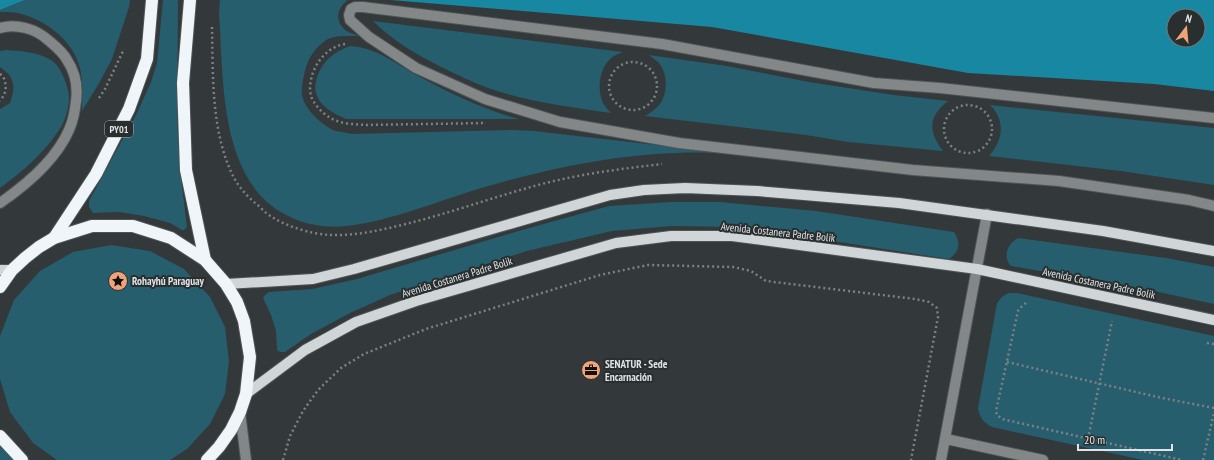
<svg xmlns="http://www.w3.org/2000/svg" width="1214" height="460" viewBox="0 0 1214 460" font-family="'PT Sans Narrow',sans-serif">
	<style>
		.green { fill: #265e6d }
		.water { fill: #1887a2; fill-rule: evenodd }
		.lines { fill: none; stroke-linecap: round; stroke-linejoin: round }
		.minor-casing { stroke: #4f5456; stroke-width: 12 }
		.major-casing { stroke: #4f5456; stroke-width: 12 }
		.highway-casing { stroke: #4f5456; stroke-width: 14 }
		.path { stroke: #7d8183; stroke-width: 2.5; stroke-dasharray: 2 3; stroke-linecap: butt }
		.minor { stroke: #848787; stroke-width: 10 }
		.major { stroke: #d0d6d8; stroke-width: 10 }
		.highway { stroke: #eff5f8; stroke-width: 12 }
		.labels { text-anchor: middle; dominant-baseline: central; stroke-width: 4; stroke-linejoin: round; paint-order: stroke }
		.shield { fill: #292e2f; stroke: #aaadaf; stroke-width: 1 }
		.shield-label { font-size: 10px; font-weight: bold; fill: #e1e4e6 }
		.street-label { font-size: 11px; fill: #e1e4e6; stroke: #292e2f }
		.poi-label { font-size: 11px; font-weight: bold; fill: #e1e4e6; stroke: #292e2f; text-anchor: start }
	</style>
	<rect width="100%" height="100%" fill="#33383a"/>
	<g class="green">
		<path d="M25,0h105l-1,7 -17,52 -14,26 -16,26c0,-16 2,-34 -4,-49 -8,-23 -33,-42 -57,-48 -7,-2 -14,-2 -21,-2v-2z"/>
		<polygon points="163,0 178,0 177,122 180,170 187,227 184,230 182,230 170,223 144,216 119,212 93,213 89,207 89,201 137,113 151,82 157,63"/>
		<path d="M220,0h128c-10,7 -14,19 -4,29 3,3 10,5 15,7 -9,0 -23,-1 -31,3 -12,7 -20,19 -23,32 -2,9 -5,19 -2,28 4,12 18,25 30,31 5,2 12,2 18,4l161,-4 22,1 201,23c-19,-1 -39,-2 -58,-1 -65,2 -130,16 -192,34 -45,13 -93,34 -139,39 -31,4 -66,-8 -87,-32 -39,-46 -36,-123 -40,-181z"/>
		<path d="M373,21l250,31c-5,2 -10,4 -14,8 -10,11 -12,30 -6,43 2,3 5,7 8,10 -41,-6 -83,-11 -123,-25 -16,-6 -32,-14 -47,-21 -25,-13 -48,-26 -68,-46z"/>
		<path d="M350,46c28,2 46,18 70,31 32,17 64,33 99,42h-173c-13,-6 -26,-12 -30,-26 -2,-5 0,-11 1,-16 6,-17 17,-25 33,-31z"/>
		<path d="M6,50c15,1 32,2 45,10 10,6 18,27 18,38 0,10 -4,24 -10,32 -15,23 -37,42 -59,58v-79l10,-6c6,-16 5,-26 -10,-36v-16z"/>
		<path d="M649,55l78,11 82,16 85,13 54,6c-20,16 -20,30 -5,50l-95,-9 -42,-7 -161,-19c5,-3 11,-7 15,-12 7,-10 8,-27 1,-38 -3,-5 -7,-7 -12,-11z"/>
		<path d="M990,105l224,23v57l-93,-14 -132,-15c14,-16 17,-35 1,-51z"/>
		<path d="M671,202h49l96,9 138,21c7,11 6,19 -5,27l-207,-32 -70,-1 -60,5 -85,20 -137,44 -40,18 -39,21 -26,18h-5l-3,-2 -1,-19 -5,-16 -8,-17 2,-3 4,-3 43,-3 45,-10 165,-49 87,-24z"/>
		<path d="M1018,238l148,20 48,9v37l-65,-14 -138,-24c-9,-9 -3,-23 7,-28z"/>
		<polygon points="111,245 150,251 184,269 210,297 225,327 229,361 225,394 210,424 187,449 170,460 57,460 33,443 10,412 0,379 0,336 14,300 40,271 73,252"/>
		<path d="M1008,293h9l197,43v124h-71l-151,-33c-9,-5 -12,-9 -14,-19l19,-105 5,-6z"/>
		<polygon points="0,430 23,460 0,460"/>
	</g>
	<g class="water">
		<polygon points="0,0 25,0 0,10"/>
		<path d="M391,0h823v91l-60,-7 -186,-11 -256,-46zM1174,16h24v24h-24z"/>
	</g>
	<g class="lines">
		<g class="minor-casing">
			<g id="minor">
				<path d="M0,28c16,-5 36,1 48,12 7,6 15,12 19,20 8,12 11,26 9,41 -1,10 -3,20 -7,29 -13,30 -43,55 -69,73"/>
				<polyline points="1214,118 940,88 874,83 662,44 363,7 355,7 351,9 349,15 350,20 369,37 416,68 485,99 560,122 679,143 913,170 1059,181 1189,200 1214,206"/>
				<polyline points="240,412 246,460"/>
				<polyline points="946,439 1043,460"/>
				<polyline points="941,460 987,214"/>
			</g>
		</g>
		<g class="major-casing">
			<g id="major">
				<polyline points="0,270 12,270"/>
				<polyline points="226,284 313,279 354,269 610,195 644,190 685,188 757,191 899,203 1103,231 1214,251"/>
				<polyline points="246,394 305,350 356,322 416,301 616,243 671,236 732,236 977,269 1214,320"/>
			</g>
		</g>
		<g class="highway-casing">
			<g id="highway">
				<polyline points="190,0 183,83 186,170 205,260"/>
				<polyline points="54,238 96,174 129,109 147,59 152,0"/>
				<polyline points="0,287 12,270 25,258 39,247 54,238 92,226 133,226 171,238 205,260 226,284 237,302 244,321 250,357 246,394 240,412 231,430 219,447 207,460"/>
				<polyline points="0,436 22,460"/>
			</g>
		</g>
		<g class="path">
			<path d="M212,27c1,49 -1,106 22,151 6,11 16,21 26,29 4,4 8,8 12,10 16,10 39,17 58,18 26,1 51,-5 76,-11 44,-11 88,-27 132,-39 41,-11 82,-16 124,-21"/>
			<path d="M345,44c-22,3 -39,30 -34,52 2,7 11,17 18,21 10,7 24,7 36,8l121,-2"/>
			<circle cx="633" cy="86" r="24"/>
			<path d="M0,74l3,2c4,10 4,16 -3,25"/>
			<polyline points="99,98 105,89 124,49"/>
			<circle cx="968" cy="129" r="24"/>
			<polyline points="1026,303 1020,308 1018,311 996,411 997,415 1002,419 1182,460"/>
			<polyline points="1207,343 1214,344"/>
			<polyline points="1007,362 1162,398 1214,408"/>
			<polyline points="1088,439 1112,321"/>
			<polyline points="283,460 290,436 303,411 318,390 341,368 364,354 426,329 600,275 648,265 733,267 751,271 766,281 915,299 929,302 937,308 938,317 911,460"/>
			<polyline points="1203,460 1214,413"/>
		</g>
		<use href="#minor" class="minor"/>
		<use href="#major" class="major"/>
		<use href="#highway" class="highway"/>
	</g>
	<defs>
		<g id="sight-disc" transform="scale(1)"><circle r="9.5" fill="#f0a278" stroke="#292e2f"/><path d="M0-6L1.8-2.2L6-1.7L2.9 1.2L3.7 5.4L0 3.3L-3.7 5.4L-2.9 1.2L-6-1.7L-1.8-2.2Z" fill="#111"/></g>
		<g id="office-disc" transform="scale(1)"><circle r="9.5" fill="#f0a278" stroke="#292e2f"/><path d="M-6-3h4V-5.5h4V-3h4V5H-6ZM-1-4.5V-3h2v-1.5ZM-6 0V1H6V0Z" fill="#111"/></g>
	</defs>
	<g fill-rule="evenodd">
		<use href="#sight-disc" x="118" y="281"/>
		<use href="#office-disc" x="591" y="370"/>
	</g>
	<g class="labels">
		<rect class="shield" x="105" y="121" width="28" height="16" rx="3"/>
		<g class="shield-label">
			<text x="119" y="129">PY01</text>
		</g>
		<g class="street-label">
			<text transform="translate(778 232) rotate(6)">Avenida Costanera Padre Bolik</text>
			<text transform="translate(457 277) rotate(-17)">Avenida Costanera Padre Bolik</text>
			<text transform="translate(1099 283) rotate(12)">Avenida Costanera Padre Bolik</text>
		</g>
		<g class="poi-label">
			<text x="132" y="281">Rohayhú Paraguay</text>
			<text x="605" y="364">SENATUR - Sede<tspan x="605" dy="13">Encarnación</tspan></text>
		</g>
	</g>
	<g transform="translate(1186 28) rotate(16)"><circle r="19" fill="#292e2f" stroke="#737778"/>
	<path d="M0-3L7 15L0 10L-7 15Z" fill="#f0a278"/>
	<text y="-6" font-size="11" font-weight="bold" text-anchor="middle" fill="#e1e4e6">N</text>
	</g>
	<path d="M1078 444v6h94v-6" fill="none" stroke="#e1e4e6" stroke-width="2"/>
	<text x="1084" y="444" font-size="12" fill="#e1e4e6" stroke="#292e2f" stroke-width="3" paint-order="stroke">20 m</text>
</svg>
